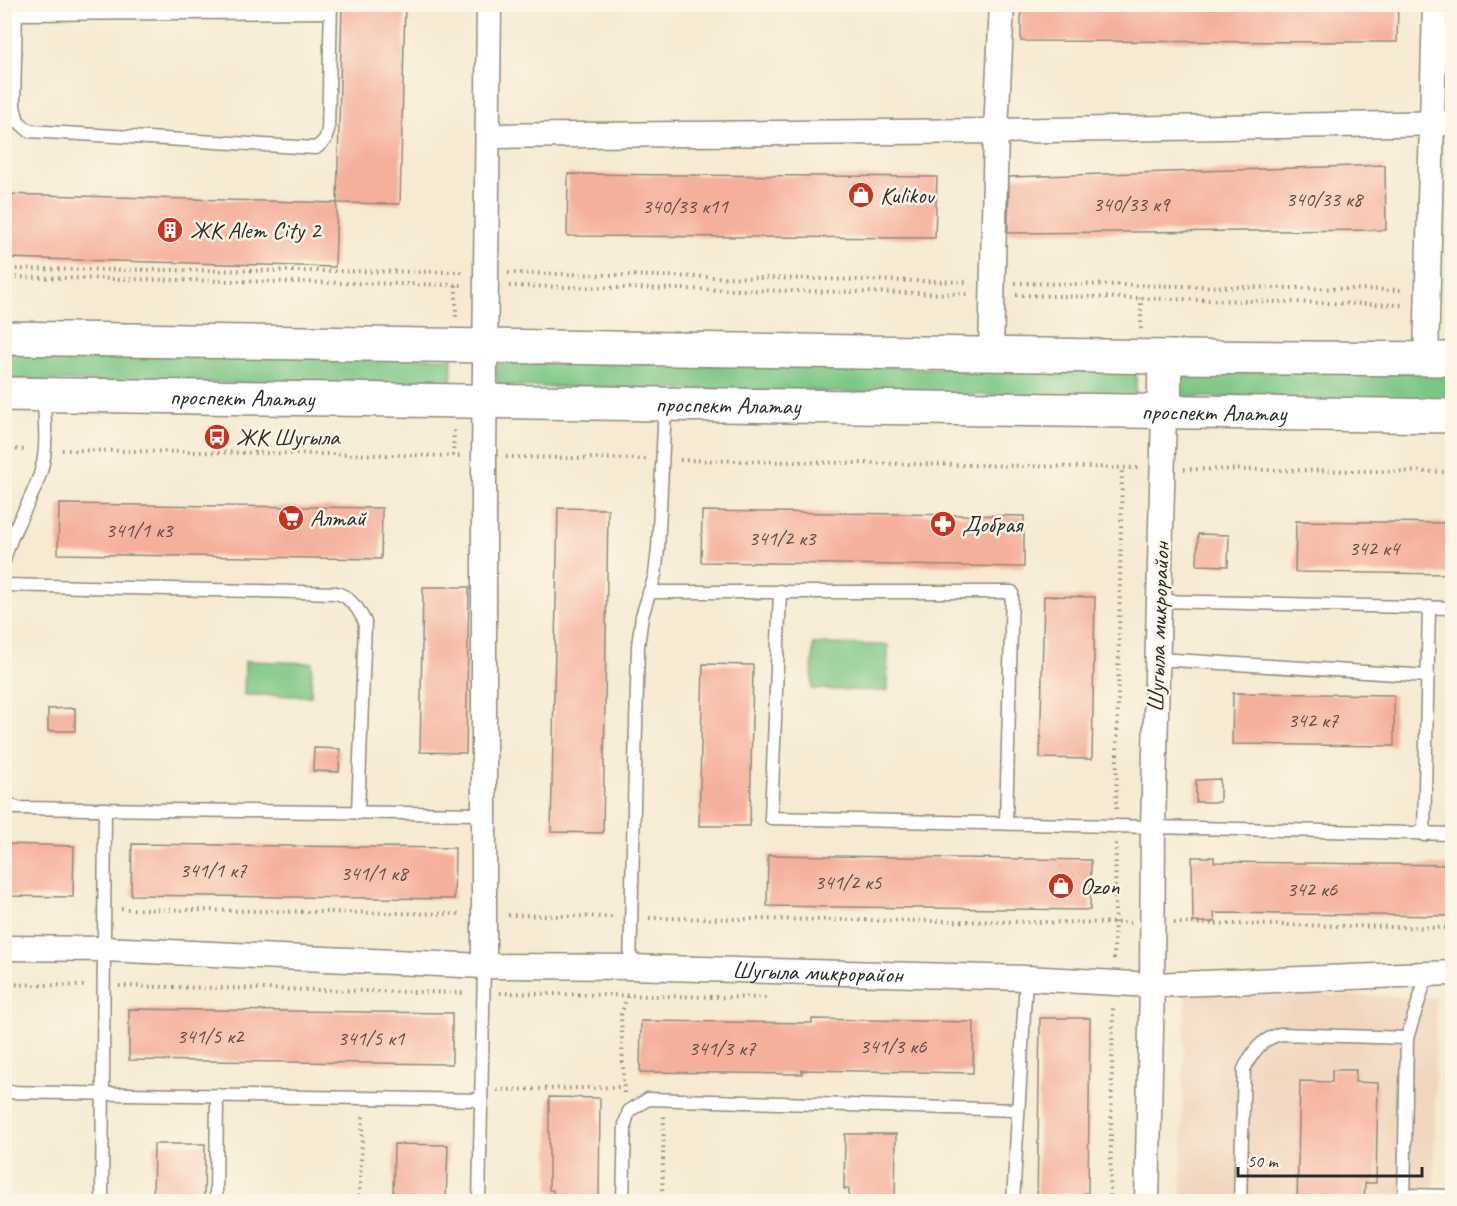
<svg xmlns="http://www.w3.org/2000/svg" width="1457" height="1206" viewBox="0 0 1457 1206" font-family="Caveat,sans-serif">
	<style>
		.built { fill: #f1d5bd }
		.green { fill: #7cc684; stroke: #547858; stroke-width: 1.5 }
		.building { fill: #f5b09c }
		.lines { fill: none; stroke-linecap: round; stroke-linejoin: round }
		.lane-casing { stroke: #908a7e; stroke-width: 15 }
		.street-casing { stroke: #908a7e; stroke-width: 27 }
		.secondary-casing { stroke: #908a7e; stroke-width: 36 }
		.path { stroke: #908a7e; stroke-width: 4; stroke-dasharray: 1.5 4.5; stroke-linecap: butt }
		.lane { stroke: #fff; stroke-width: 12 }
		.street { stroke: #fff; stroke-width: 24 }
		.secondary { stroke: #fff; stroke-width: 33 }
		.labels { text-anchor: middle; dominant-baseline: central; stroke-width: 5; stroke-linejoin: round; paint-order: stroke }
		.number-label { font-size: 21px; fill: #5e4c47 }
		.poi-label { font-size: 24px; fill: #2b2b2b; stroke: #fcf5e5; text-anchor: start }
		.street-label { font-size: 24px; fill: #2b2b2b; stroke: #fcf5e5 }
	</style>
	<rect width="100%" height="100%" fill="#fcf5e5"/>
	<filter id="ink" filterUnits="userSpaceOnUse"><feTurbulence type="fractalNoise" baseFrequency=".0167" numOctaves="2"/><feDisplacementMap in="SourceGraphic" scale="12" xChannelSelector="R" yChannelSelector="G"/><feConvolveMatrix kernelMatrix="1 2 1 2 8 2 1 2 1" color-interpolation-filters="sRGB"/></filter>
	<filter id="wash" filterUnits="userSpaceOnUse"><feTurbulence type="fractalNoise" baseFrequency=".008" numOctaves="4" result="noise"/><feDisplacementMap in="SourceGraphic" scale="24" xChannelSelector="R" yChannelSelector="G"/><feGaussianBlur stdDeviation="1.35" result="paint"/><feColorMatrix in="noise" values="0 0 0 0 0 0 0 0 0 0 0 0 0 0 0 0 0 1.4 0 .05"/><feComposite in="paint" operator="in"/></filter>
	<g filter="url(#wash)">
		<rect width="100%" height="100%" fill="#f6ead2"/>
		<polygon class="built" points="1185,993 1436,997 1434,1201 1181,1202"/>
		<g class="green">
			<polygon points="5,351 452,358 451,386 5,380"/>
			<polygon points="500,362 1136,371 1136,398 500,386 497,383 496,366"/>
			<polygon points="1182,372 1452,372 1452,401 1181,397 1175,381"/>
			<polygon points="813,644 888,645 887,691 812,689"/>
			<polygon points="245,661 312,663 311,696 244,695"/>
		</g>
		<g id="blocks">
			<g class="building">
				<polygon points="342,4 405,4 400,204 337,203"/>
				<polygon points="1021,4 1398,4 1397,42 1021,41"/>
				<polygon points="1385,165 1386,230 1008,233 1009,177"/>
				<polygon points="568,174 937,177 935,238 567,236"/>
				<polygon points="4,194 337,203 335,267 4,258"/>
				<polygon points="59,504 382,508 381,559 58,554"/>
				<polygon points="558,508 608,509 603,833 551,832"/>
				<polygon points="702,511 1024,516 1024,567 701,562"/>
				<polygon points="1296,521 1452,523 1452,574 1295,572"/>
				<polygon points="1198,534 1229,535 1228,566 1197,565"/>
				<polygon points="423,587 469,587 466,753 420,752"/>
				<polygon points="1044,596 1095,597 1092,759 1040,758"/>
				<polygon points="703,664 753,665 750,826 699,826"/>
				<polygon points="1233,693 1394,695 1394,746 1232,744"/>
				<polygon points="75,708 75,731 48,731 48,709"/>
				<polygon points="314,748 340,749 339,772 313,771"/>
				<polygon points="1220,779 1220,802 1196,802 1196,780"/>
				<polygon points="4,844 74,846 73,897 4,896"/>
				<polygon points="132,844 455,848 454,899 131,895"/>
				<polygon points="768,855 1091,860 1090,910 767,906"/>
				<polygon points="1192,857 1214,857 1214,862 1452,865 1452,912 1449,912 1449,916 1214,913 1215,922 1193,922"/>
				<polygon points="129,1009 452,1013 452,1064 129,1060"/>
				<polygon points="1040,1018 1090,1018 1088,1193 1084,1193 1084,1202 1037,1202"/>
				<polygon points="812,1019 974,1022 973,1073 802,1070 802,1074 640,1072 641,1021 812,1023"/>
				<polygon points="1332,1070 1356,1070 1355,1082 1378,1083 1376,1183 1365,1183 1364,1202 1297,1202 1300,1081 1332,1082"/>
				<polygon points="549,1097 600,1098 599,1202 553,1202 553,1190 549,1190"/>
				<polygon points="845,1134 896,1134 895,1202 849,1202 849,1189 844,1189"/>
				<polygon points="154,1144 205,1144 204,1202 153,1202"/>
				<polygon points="394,1144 448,1145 446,1202 393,1202"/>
			</g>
		</g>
	</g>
	<g filter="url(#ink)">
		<use href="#blocks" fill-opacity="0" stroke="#908a7e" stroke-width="1.5"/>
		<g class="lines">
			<g class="lane-casing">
				<g id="lane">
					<polyline points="16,4 14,107 18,121 29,131 316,148 325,140 328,130 331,4"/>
					<polyline points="16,14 330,12"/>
					<path d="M4,561c8,-35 30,-61 38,-94 6,-22 2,-49 2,-70"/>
					<polyline points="4,585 337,593 346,597 357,608 365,622 358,813"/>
					<polyline points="780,591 771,818 1452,834"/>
					<polyline points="649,592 1012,592 1006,822"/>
					<polyline points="1159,601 1452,608"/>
					<polyline points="1158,659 1428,676"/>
					<polyline points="4,801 16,808 482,814"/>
					<polyline points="1424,835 1429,607"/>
					<polyline points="630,967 638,646 642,616 655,575 658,549 665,407"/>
					<polyline points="1407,1038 1428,972"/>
					<polyline points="4,1092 480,1100"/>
					<polyline points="1404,1195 1452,1196"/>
					<polyline points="102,1202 105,809"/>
					<polyline points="216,1202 217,1095"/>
					<polyline points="479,1202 484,966"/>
					<polyline points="623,1202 625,1124 629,1111 648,1099 1018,1110"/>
					<polyline points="1013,1202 1026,978"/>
					<path d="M1240,1202l4,-133c9,-18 17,-29 36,-35l127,4 -3,164"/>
				</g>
			</g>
			<g class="street-casing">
				<g id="street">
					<polyline points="1002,4 996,131 1452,123"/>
					<polyline points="488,136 996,131 991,354"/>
					<polyline points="1426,359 1435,4"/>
					<polyline points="1164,413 1153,828 1152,985 1452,973"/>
					<path id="s1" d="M4,948l99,1 381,17 146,1 396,11 126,7 -5,217"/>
					<polyline points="484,966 484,457 489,4"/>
				</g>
			</g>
			<g class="secondary-casing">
				<g id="secondary">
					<polyline points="4,338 1165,357 1452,359"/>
					<path id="s2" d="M4,394l1448,22"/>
					<polyline points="1164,413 1165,357"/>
				</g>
			</g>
			<g class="path">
				<polyline points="4,269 462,272"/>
				<polyline points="508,273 969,282"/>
				<polyline points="4,277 463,285"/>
				<polyline points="1015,283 1404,290"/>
				<polyline points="456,285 456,317"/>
				<polyline points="509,286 970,294"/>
				<polyline points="1016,295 1404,305"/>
				<polyline points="1141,329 1141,297"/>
				<polyline points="4,449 28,450"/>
				<polyline points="62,450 460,456"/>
				<polyline points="453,456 454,428"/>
				<polyline points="506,457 646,459"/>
				<polyline points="680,460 1141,468"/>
				<polyline points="1184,469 1452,472"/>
				<polyline points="1116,809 1122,468"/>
				<polyline points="121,909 462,914"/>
				<polyline points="508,915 615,917"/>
				<polyline points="649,918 1131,923"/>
				<polyline points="1174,923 1452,928"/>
				<polyline points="1114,959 1116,843"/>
				<polyline points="4,984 88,986"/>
				<polyline points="119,986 466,993"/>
				<polyline points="500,993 769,998"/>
				<polyline points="497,1090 622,1087"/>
				<polyline points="624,1093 621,1015 628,994"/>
				<polyline points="359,1202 363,1116"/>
				<polyline points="662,1202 664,1116"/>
				<polyline points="1110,1202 1113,1005"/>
			</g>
			<use href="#lane" class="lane"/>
			<use href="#street" class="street"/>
			<use href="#secondary" class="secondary"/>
		</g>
	</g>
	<defs>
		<g id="shop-disc" transform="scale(1.35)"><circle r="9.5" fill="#c8321e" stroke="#fcf5e5"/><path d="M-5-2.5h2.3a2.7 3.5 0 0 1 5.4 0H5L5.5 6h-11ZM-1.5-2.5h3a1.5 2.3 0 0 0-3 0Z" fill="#fff"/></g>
		<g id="building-disc" transform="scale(1.35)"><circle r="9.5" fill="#c8321e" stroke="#fcf5e5"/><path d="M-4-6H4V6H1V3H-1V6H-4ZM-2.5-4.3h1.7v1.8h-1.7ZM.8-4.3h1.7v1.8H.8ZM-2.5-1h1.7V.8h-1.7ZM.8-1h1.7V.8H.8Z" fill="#fff"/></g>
		<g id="bus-disc" transform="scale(1.35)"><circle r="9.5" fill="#c8321e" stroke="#fcf5e5"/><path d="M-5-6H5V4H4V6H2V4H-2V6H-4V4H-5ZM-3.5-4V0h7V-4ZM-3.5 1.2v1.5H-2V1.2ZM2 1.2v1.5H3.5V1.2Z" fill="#fff"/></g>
		<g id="supermarket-disc" transform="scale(1.35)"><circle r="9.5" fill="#c8321e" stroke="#fcf5e5"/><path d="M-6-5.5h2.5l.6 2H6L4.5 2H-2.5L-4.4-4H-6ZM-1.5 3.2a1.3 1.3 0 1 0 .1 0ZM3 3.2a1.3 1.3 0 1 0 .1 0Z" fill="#fff"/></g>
		<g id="pharmacy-disc" transform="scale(1.35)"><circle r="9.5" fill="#c8321e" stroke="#fcf5e5"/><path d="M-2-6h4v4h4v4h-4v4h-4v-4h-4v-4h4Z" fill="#fff"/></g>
	</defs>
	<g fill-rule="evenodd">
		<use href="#shop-disc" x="861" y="195"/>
		<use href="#building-disc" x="170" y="230"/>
		<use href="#bus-disc" x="217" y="437"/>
		<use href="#supermarket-disc" x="291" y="518"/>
		<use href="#pharmacy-disc" x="943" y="524"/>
		<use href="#shop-disc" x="1061" y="886"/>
	</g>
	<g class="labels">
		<g class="number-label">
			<text x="1324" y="199">340/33 к8</text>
			<text x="1131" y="204">340/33 к9</text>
			<text x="685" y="206">340/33 к11</text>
			<text x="139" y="530">341/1 к3</text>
			<text x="782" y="538">341/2 к3</text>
			<text x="1374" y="548">342 к4</text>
			<text x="1313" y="720">342 к7</text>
			<text x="213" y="870">341/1 к7</text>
			<text x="374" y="873">341/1 к8</text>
			<text x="848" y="882">341/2 к5</text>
			<text x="1312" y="889">342 к6</text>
			<text x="210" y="1036">341/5 к2</text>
			<text x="371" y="1038">341/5 к1</text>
			<text x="893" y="1046">341/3 к6</text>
			<text x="722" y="1048">341/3 к7</text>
		</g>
		<g class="poi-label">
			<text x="880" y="195">Kulikov</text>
			<text x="190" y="230">ЖК Alem City 2</text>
			<text x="236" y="437">ЖК Шугыла</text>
			<text x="310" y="518">Алтай</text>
			<text x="962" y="524">Добрая</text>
			<text x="1080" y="886">Ozon</text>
		</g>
		<g class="street-label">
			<text stroke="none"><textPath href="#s2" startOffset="238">проспект Алатау</textPath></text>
			<text stroke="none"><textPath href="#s2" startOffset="724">проспект Алатау</textPath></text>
			<text stroke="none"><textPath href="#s2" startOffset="1210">проспект Алатау</textPath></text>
			<text transform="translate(1158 627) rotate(-88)">Шугыла микрорайон</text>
			<text stroke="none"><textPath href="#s1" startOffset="814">Шугыла микрорайон</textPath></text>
		</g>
	</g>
	<rect width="1457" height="1206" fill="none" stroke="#fcf5e5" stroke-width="24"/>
	<path d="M1238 1167v9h184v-9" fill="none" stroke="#2b2b2b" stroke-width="3"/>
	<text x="1247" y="1167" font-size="18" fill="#2b2b2b" stroke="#fcf5e5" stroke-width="4.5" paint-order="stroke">50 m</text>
</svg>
